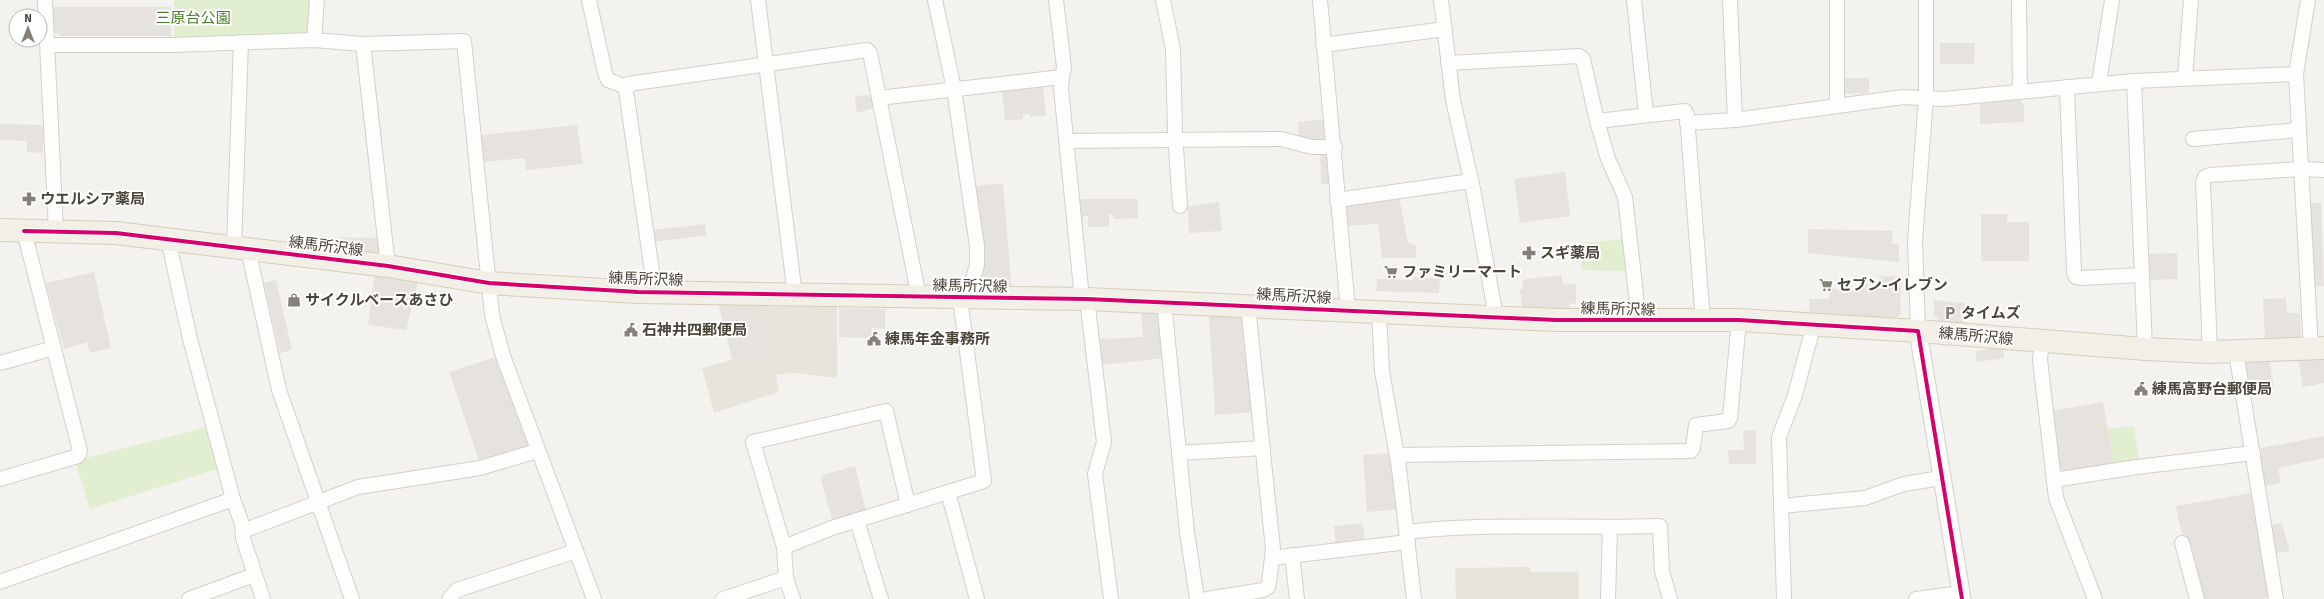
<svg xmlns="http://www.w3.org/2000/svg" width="2324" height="599" viewBox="0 0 2324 599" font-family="Signika,'Noto Sans JP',sans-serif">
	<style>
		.residential { fill: #e7e4dc }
		.green { fill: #e1eecf }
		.parking { fill: #e6e3df }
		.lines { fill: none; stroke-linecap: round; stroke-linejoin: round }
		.minor-casing { stroke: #d2d0cb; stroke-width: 16 }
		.tertiary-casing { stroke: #d2d0cb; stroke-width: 19 }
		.primary-casing { stroke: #d6cebb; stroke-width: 24 }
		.minor { stroke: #fdfdfc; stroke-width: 14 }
		.tertiary { stroke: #fdfdfc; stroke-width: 17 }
		.primary { stroke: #f2efe6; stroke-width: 22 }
		.cycleway-casing { stroke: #fff; stroke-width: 6 }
		.cycleway { stroke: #d6006c; stroke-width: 4 }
		.labels { text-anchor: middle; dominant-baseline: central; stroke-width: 4; stroke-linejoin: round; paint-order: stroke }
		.park-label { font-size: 15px; fill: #4a7f2a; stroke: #fff }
		.poi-label { font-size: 15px; font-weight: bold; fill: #4b4439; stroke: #fff; text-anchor: start }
		.street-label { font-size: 15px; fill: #4b4439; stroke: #fff }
	</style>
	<rect width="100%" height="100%" fill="#f4f2ee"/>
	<g class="residential">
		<polygon points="762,303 837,305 837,378 796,373 776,375 779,392 714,413 702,368 732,360 762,360"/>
		<polygon points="1530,567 1530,572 1579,572 1579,599 1456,599 1455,568"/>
	</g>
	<g class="green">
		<polygon points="174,0 312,0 309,34 174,38"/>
		<polygon points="1623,239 1627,271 1582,270 1579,243"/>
		<polygon points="2134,426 2139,459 2114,463 2107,429"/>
		<polygon points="206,427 217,469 90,509 75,461"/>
	</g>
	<g class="parking">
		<polygon points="52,7 171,7 171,36 61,36 52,31"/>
		<polygon points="1940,43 1975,43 1974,64 1940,64"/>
		<polygon points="1841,78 1869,78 1869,93 1841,94"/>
		<polygon points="1043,86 1046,115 1030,117 1030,114 1023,115 1023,119 1005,121 1002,90"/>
		<polygon points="869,95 869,98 873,98 874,108 857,113 855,96"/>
		<polygon points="2020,99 2024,106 2024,122 1980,124 1980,101"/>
		<polygon points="1328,119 1326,141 1299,140 1298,122"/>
		<polygon points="0,124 44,125 43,153 27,152 27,141 0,140"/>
		<polygon points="577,125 583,164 526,170 525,158 483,162 481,135"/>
		<polygon points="1331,152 1332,184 1321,184 1320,153"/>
		<polygon points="1565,172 1570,216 1520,223 1514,179"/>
		<polygon points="1003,183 1012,290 976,290 974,186"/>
		<polygon points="1399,197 1408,242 1416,245 1416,258 1382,258 1378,224 1344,226 1344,211 1349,204"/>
		<polygon points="1079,199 1138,199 1138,218 1113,219 1113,214 1109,214 1109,227 1088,227 1088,216 1083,216 1083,227 1079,227"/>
		<polygon points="1219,202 1222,231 1189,233 1188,207"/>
		<polygon points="2309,203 2321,203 2324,286 2313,287"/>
		<polygon points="1981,214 2007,214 2007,222 2029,222 2029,261 1981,261"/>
		<polygon points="705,224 707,235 654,242 653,230"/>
		<polygon points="1808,229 1893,231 1892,244 1899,244 1899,262 1808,253"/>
		<polygon points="313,237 380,238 380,250 375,254 313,246"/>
		<polygon points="2177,253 2178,279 2147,280 2146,254"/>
		<polygon points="375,271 419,278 406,330 368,325"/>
		<polygon points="94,272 111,348 90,353 87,342 64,349 46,283"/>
		<polygon points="1561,275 1563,285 1576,283 1576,303 1569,304 1570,309 1522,308 1520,289 1524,289 1522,280"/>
		<polygon points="1879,276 1900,276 1901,314 1895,318 1810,312 1809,299 1829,299 1830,289 1859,291 1861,285 1879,286"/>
		<polygon points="1414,277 1440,279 1439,293 1376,291 1377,279 1413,280"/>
		<polygon points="276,280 292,350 280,353 264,283"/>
		<polygon points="2286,298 2287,313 2300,313 2301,338 2265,339 2263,299"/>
		<polygon points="1934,300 1966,303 1965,326 1942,324 1934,315"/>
		<polygon points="718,302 762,303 762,360 732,360"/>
		<polygon points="839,308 885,309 885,329 872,328 871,338 839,337"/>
		<polygon points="1141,309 1160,310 1163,358 1102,365 1099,339 1143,337"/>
		<polygon points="1209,314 1239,314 1245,318 1254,412 1215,415"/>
		<polygon points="2003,347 2004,358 1977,362 1975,351"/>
		<polygon points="2324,354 2324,383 2303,387 2298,359"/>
		<polygon points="496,357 529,441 526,447 480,463 449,372"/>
		<polygon points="2269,359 2274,388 2250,393 2244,364 2247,362"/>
		<polygon points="2103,402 2114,464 2064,472 2060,468 2052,411"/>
		<polygon points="1756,430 1756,464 1729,464 1728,450 1744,450 1743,431"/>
		<polygon points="2324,436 2324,458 2278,468 2281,483 2264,486 2259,457 2262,456 2261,448"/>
		<polygon points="1391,453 1399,509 1367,512 1363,455"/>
		<polygon points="855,466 866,512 833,522 820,476"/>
		<polygon points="2251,493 2271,596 2262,599 2204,599 2180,526 2176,506"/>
		<polygon points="1363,523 1365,543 1336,545 1334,526"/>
		<polygon points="2282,523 2290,551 2276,553 2271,525"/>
	</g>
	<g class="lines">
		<g class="minor-casing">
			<g id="minor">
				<polyline points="45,0 56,231"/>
				<polyline points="589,0 605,73 608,80 626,87"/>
				<polyline points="758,0 795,295"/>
				<polyline points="935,0 954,89 977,246 977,265 967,298"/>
				<polyline points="1056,0 1064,67 1062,77"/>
				<polyline points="1163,0 1173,49 1175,133 1180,206"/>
				<polyline points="1320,0 1348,310"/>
				<polyline points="1441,0 1453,100 1473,189 1496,317"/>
				<polyline points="1634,0 1646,114"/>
				<polyline points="1730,0 1735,120"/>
				<polyline points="2019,0 2020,92"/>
				<polyline points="2308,0 2296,74 2311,349"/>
				<polyline points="314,40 317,0"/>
				<polyline points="363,44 388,266"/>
				<polyline points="48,45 172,45 314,40 363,44 464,41 492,315 503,356 594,599"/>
				<polyline points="1323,45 1445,29"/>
				<polyline points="1448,63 1579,56 1583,59 1597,121 1608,159 1625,197 1639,321"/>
				<polyline points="2185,77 2191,0"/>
				<polyline points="2134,81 2145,349"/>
				<polyline points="2099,83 2112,0"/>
				<polyline points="2067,87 2074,272 2076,277 2081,278 2141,275"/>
				<polyline points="879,98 1062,77 1061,88 1082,299"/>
				<polyline points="1837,105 1837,0"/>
				<polyline points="1597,121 1685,111 1687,116 1703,321"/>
				<polyline points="1687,123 1735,120 1903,97 1943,99 2134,81 2296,74"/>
				<polyline points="2193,139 2299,130"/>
				<polyline points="1067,141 1281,139 1312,147 1335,147"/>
				<polyline points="1337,200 1471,181"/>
				<polyline points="168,239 190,339 233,499 242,524 243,538 263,599"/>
				<polyline points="234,247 241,42"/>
				<polyline points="248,249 279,390 352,599"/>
				<polyline points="655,292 626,91 628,84 867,50 870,53 919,297"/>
				<polyline points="1087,299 1104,442 1095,474 1111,599"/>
				<polyline points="1164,302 1187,532 1197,599"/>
				<polyline points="1379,313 1382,371 1399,468 1414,599"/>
				<polyline points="1918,331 1915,240 1926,98 1926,0"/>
				<polyline points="2042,341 2040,360 2056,498 2095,599"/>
				<polyline points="2210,352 2203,182 2205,177 2210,175 2300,169 2324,170"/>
				<polyline points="2236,352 2276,599"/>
				<polyline points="0,363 54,348"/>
				<polyline points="1179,453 1263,448"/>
				<polyline points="1397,455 1691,451 1693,448 1696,425 1728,421 1730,418 1739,320"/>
				<polyline points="0,479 78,456 80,451 24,231"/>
				<polyline points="2054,480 2137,467 2253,453"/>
				<polyline points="948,492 977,599"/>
				<polyline points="1781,506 1865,498 1904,484 1941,478"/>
				<polyline points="857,521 881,599"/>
				<polyline points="243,531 358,487 480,468 537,451"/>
				<path d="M1407,532c84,-10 169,-3 253,-6l2,45 8,28"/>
				<polyline points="2182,543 2197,599"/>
				<polyline points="784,547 832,528 984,481 960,298"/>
				<polyline points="1292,555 1297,599"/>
				<polyline points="1272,558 1408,542"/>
				<polyline points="0,582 233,499"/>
				<polyline points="189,599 254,575"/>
				<polyline points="449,599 457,590 576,551"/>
				<polyline points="723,599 786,578"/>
				<polyline points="793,599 786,578 784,547 753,442 886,411 908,505"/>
				<polyline points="1207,599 1263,590 1268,587 1269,583 1273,549 1248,306"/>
				<polyline points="1608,599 1610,528"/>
				<polyline points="1784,599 1779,437 1795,395 1814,324"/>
				<polyline points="1916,599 1961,593"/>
			</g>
		</g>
		<g class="tertiary-casing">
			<polyline id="tertiary" points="1918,331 1962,599"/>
		</g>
		<g class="primary-casing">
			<polyline id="primary" points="0,230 116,233 388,266 489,283 638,292 1087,299 1556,320 1739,320 1918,331 2145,349 2210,352 2324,348"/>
		</g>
		<use href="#minor" class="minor"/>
		<use href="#tertiary" class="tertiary"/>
		<use href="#primary" class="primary"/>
		<g class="cycleway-casing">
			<polyline id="cycleway" points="24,231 116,233 388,266 489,283 638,292 1087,299 1556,320 1739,320 1918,331 1962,599"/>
		</g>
		<use href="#cycleway" class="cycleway"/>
	</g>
	<defs>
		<g id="pharmacy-bare" transform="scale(1.08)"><path d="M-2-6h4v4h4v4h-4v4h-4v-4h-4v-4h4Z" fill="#868178" stroke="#fff" stroke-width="2.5" paint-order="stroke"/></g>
		<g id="supermarket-bare" transform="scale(1.08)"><path d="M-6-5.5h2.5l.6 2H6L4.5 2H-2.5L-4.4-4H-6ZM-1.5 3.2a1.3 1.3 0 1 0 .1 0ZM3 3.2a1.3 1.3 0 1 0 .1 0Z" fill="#868178" stroke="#fff" stroke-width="2.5" paint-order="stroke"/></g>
		<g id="shop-bare" transform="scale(1.08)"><path d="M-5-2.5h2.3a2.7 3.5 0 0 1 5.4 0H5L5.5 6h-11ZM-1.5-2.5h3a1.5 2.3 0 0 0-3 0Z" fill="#868178" stroke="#fff" stroke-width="2.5" paint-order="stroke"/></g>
		<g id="parking-bare" transform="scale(1.08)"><path d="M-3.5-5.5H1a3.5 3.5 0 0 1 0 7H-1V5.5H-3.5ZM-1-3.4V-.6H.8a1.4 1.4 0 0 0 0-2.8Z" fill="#868178" stroke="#fff" stroke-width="2.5" paint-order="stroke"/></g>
		<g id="civic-bare" transform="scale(1.08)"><path d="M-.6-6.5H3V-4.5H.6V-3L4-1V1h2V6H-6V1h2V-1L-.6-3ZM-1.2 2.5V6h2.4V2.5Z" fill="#868178" stroke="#fff" stroke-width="2.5" paint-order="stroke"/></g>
	</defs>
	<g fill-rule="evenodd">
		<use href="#pharmacy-bare" x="29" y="199"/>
		<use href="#pharmacy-bare" x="1529" y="253"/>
		<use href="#supermarket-bare" x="1391" y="272"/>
		<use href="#supermarket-bare" x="1826" y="285"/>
		<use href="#shop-bare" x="294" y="300"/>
		<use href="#parking-bare" x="1950" y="313"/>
		<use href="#civic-bare" x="631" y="330"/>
		<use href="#civic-bare" x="874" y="339"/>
		<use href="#civic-bare" x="2141" y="389"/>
	</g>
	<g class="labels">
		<g class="park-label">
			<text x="193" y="18">三原台公園</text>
		</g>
		<g class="poi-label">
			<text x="40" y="199">ウエルシア薬局</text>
			<text x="1540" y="253">スギ薬局</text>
			<text x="1402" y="272">ファミリーマート</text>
			<text x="1837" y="285">セブン-イレブン</text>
			<text x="305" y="300">サイクルベースあさひ</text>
			<text x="1961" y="313">タイムズ</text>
			<text x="642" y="330">石神井四郵便局</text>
			<text x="885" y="339">練馬年金事務所</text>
			<text x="2152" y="389">練馬高野台郵便局</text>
		</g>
		<g class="street-label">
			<text transform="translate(326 246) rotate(7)">練馬所沢線</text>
			<text transform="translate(646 279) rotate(2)">練馬所沢線</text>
			<text transform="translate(970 286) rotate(1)">練馬所沢線</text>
			<text transform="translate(1294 296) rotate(3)">練馬所沢線</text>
			<text transform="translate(1618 309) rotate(1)">練馬所沢線</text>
			<text transform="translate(1976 336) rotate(5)">練馬所沢線</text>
		</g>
	</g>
	<g transform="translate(28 28)"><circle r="19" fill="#ffffff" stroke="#b7b4b0"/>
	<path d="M0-3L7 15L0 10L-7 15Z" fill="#868178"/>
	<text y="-6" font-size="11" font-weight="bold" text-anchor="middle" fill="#4b4439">N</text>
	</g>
</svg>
